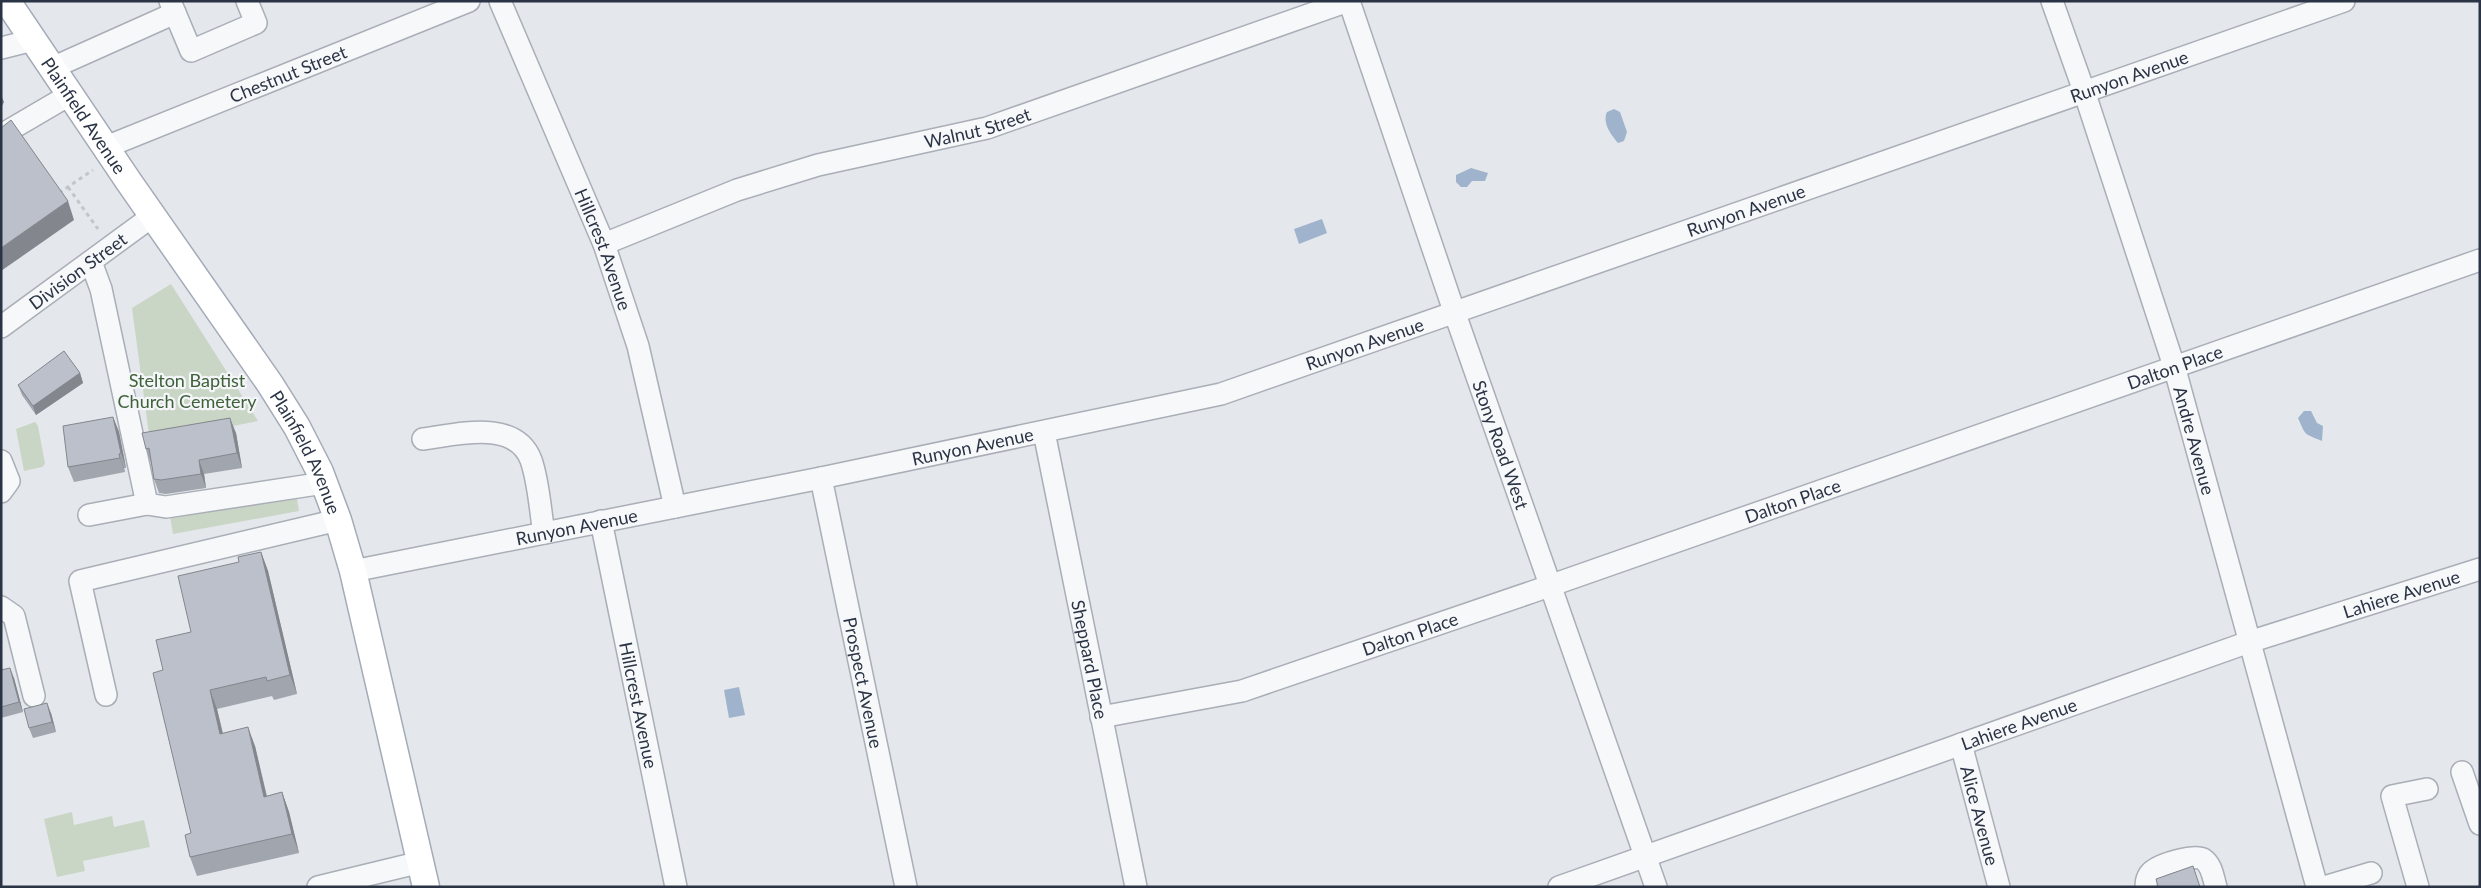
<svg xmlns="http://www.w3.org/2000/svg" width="2481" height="888" viewBox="0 0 2481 888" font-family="Lato,sans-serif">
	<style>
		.green { fill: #c9d6c5 }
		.water { fill: #9fb4cc }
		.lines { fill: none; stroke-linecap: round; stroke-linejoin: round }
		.minor-casing { stroke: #a9aeb7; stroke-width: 24 }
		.major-casing { stroke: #a3abb8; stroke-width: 29 }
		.path { stroke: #c2c5cb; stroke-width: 3; stroke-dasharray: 4 4; stroke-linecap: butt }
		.minor { stroke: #f7f8fa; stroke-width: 21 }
		.major { stroke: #fff; stroke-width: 26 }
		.wall { fill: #a1a5ae }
		.shaded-wall { fill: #83868d }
		.building { fill: #bbc0ca; stroke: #83868d }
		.labels { text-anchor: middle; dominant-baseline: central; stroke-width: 4.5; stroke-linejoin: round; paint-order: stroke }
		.street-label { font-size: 18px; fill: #2b3445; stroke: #f4f6f9 }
		.park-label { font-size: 18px; fill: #3f6138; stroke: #f4f6f9 }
	</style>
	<rect width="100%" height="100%" fill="#e4e7ec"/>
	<g class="green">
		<polygon points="171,284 258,421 150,442 132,308"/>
		<polygon points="35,422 38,426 45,464 42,467 24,471 16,429"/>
		<polygon points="296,493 299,511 173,534 170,516"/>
		<polygon points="72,812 74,825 112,816 114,827 144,820 150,847 83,861 85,871 57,877 44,819"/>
	</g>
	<g class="water">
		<path d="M1614,109l6,3 7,20 -3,9 -6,2c-7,-8 -16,-20 -11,-31z"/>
		<polygon points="1471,168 1488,173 1485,181 1472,181 1467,187 1461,187 1456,182 1456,175"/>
		<polygon points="1322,219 1327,233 1299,244 1294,229"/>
		<path d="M2304,411h7l6,12 6,3 -1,15c-19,-8 -16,-5 -24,-23z"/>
		<polygon points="739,687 745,715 729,718 724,690"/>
	</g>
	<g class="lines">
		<g class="minor-casing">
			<g id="minor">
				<polyline points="170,1 191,51 256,23 247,1"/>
				<path id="s1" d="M500,1l104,243 34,102 37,161"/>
				<path id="s2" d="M1349,1l105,310 202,576"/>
				<path id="s3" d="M2052,1l32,90 90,275 143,521"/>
				<polyline points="1,48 33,40"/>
				<polyline points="52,68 175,13"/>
				<polyline points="1,135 71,94"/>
				<path id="s4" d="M106,147l363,-146"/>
				<path id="s5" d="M604,244l133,-54 81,-25 169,-37 361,-127"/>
				<polyline points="91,262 101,289 147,504"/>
				<path id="s6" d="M1,327l153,-112"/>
				<path id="s7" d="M1044,432l92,455"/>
				<path d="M423,439c33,-4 92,-21 108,21 8,23 9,50 13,73"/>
				<polyline points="1,461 9,481 1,492"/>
				<path id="s8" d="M821,478l85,409"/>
				<polyline points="89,515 147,504 166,507 324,483"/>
				<path id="s9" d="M601,521l75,366"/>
				<path id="s10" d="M353,571l468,-93 400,-84 1123,-393"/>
				<polyline points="1,607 14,616 34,696"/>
				<polyline points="106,695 80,581 338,520"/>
				<path id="s11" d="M1101,717l141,-26 290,-99 948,-332"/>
				<path id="s12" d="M1961,744l38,143"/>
				<polyline points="2462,772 2480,824"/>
				<polyline points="318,887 421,862"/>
				<path id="s13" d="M1559,887l690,-245 231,-73"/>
				<path d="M2146,887c0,-7 2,-13 8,-17 8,-6 40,-16 49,-11 9,6 10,18 13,28"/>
				<polyline points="2324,887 2371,873"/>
				<polyline points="2418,887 2392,796 2427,789"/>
			</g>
		</g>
		<g class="major-casing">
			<g id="major">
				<path id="s14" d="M7,1l122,181 141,202 27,43 23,45 18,48 15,51 73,316"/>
			</g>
		</g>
		<g class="path">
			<polyline points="68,187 98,229"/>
			<polyline points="59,193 93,170"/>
		</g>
		<use href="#minor" class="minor"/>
		<use href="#major" class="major"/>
	</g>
	<g class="wall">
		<polygon points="80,373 83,383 36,415 22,395 18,385"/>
		<polygon points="113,417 119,432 126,468 124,468 125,472 74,482 68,467"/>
		<polygon points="236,433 242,468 204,474 206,488 166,494 159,493 154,479 151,463 146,449"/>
		<polygon points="261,552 268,571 297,694 274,700 272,696 217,709 223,733 255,746 267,796 282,792 289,812 299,853 197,876 190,857 191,833 163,670 191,632 239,562"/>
		<polygon points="1,670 14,678 23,712 1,718"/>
		<polygon points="51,713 56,732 33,738 29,728"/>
	</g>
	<g class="shaded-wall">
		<polygon points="1,95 4,102 1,108"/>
		<polygon points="68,201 74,220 1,271 1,248"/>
		<polygon points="80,373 83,383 36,415 33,406"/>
		<polygon points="113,417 119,432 126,468 121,453"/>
		<polygon points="230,418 236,433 242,468 237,453"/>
		<polygon points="119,454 124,468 125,472 120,458"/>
		<polygon points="199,460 204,474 206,488 201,474"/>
		<polygon points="261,552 268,571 297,694 290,675"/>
		<polygon points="10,668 14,678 23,712 19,702"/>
		<polygon points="210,690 217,709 227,753 220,734"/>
		<polygon points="47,703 51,713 56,732 52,722"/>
		<polygon points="248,727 255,746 271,816 264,797"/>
		<polygon points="282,792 289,812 299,853 292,834"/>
	</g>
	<g class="building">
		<polygon points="11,120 68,201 1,248 1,128"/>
		<polygon points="64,351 80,373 33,406 18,385"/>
		<polygon points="113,417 121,453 119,454 120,458 68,467 63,426"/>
		<polygon points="230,418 237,453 199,460 201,474 161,480 154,479 149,448 146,449 142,433"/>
		<polygon points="261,552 290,675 267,681 266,677 210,690 220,734 248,727 264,797 282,792 292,834 190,857 185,835 191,833 153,673 163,670 156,640 191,632 178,576 239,562 238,557"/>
		<polygon points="10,668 19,702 1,707 1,670"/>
		<polygon points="47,703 52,722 29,728 24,709"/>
		<polygon points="2193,866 2200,887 2158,887 2156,879"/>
	</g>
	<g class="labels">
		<g class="street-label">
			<text stroke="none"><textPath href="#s4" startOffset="196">Chestnut Street</textPath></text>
			<text stroke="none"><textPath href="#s10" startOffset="1848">Runyon Avenue</textPath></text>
			<text stroke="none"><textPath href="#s14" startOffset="138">Plainfield Avenue</textPath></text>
			<text stroke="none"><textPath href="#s5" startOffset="392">Walnut Street</textPath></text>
			<text stroke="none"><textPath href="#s10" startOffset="1442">Runyon Avenue</textPath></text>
			<text stroke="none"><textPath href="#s1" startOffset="269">Hillcrest Avenue</textPath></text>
			<text stroke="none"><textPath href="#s6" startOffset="95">Division Street</textPath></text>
			<text stroke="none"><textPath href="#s10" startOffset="1038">Runyon Avenue</textPath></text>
			<text stroke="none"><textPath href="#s11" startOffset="1131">Dalton Place</textPath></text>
			<text stroke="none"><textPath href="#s3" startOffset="462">Andre Avenue</textPath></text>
			<text stroke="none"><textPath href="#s2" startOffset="469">Stony Road West</textPath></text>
			<text stroke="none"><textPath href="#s10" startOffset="632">Runyon Avenue</textPath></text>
			<text stroke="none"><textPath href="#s14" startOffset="542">Plainfield Avenue</textPath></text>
			<text stroke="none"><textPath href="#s11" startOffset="726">Dalton Place</textPath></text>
			<text stroke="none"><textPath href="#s10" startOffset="228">Runyon Avenue</textPath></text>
			<text stroke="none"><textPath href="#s13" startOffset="892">Lahiere Avenue</textPath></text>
			<text stroke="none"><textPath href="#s11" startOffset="321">Dalton Place</textPath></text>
			<text stroke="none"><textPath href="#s7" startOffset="232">Sheppard Place</textPath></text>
			<text stroke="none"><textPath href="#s8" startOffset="209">Prospect Avenue</textPath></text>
			<text stroke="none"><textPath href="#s9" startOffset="188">Hillcrest Avenue</textPath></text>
			<text stroke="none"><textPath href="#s13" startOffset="488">Lahiere Avenue</textPath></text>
			<text stroke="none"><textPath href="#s12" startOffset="74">Alice Avenue</textPath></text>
		</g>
		<g class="park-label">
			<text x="187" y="380">Stelton Baptist<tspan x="187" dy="21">Church Cemetery</tspan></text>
		</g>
	</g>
	<rect width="2481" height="888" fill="none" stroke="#2b3445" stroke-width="5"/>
</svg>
